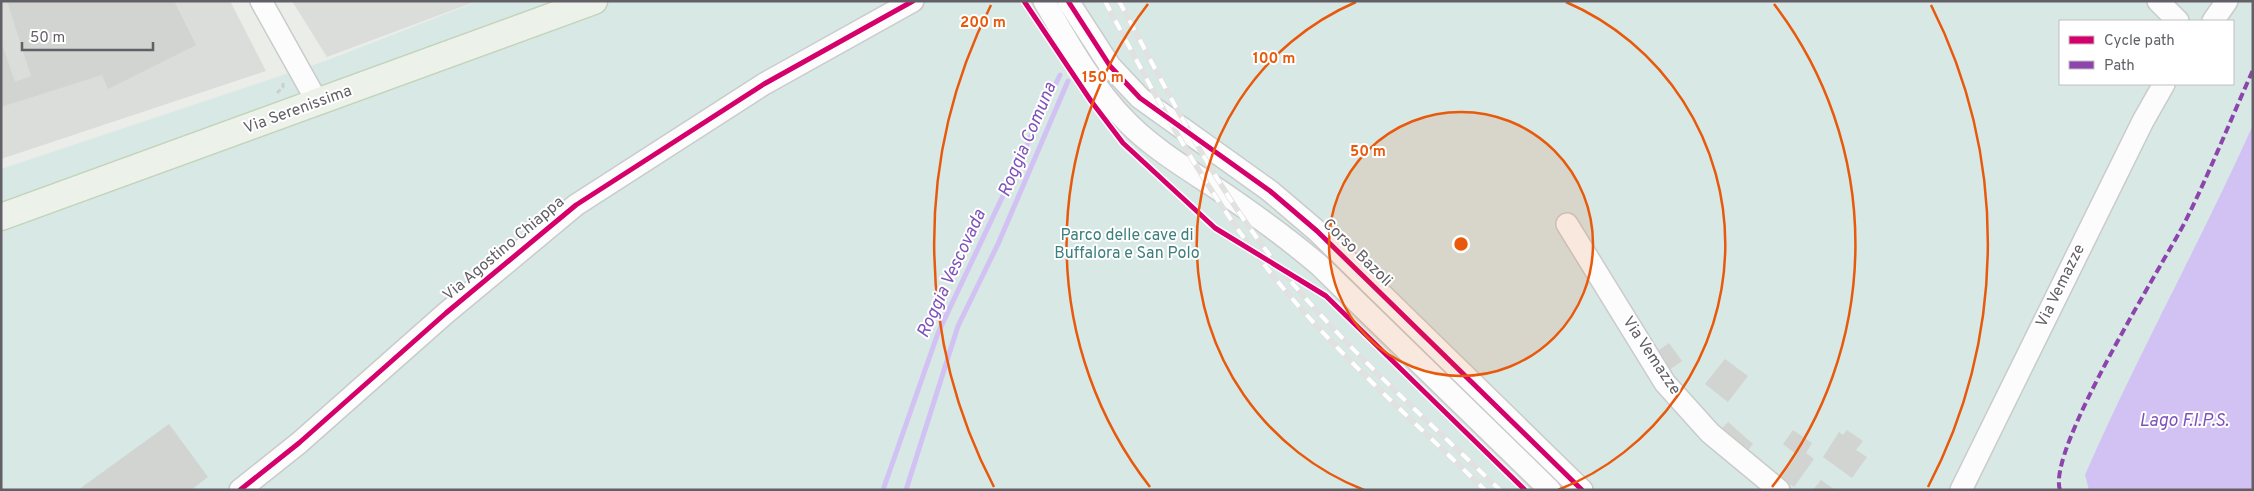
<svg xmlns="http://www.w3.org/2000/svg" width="2254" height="491" viewBox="0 0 2254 491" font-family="Overpass,sans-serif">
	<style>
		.industrial { fill: #daddd9 }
		.green { fill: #d7e8e5; fill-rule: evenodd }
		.water { fill: #d2c2f4 }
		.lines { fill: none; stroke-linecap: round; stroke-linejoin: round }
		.stream { stroke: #d2c2f4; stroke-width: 5 }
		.building { fill: #d2d4d2 }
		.minor-casing { stroke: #cacbcb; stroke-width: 24 }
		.major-casing { stroke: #c3d3b9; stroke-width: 29 }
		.path { stroke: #ccced0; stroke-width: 3; stroke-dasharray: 5 2.5; stroke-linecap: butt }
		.minor { stroke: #fcfcfc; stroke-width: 21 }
		.major { stroke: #ecf2ea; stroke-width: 26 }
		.rail-casing { stroke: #e1e1e0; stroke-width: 5.5 }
		.rail { stroke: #fff; stroke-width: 4; stroke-dasharray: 11; stroke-linecap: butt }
		.quiet { stroke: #8e44ad; stroke-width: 4; stroke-dasharray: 8 4; stroke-linecap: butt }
		.cycleway-casing { stroke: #fff; stroke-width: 8 }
		.cycleway { stroke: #d6006c; stroke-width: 5 }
		.ring { fill: none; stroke: #e8590c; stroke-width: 2.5 }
		.labels { text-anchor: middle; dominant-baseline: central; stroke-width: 4; stroke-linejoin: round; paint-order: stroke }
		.street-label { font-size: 16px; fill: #625f66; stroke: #fff }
		.park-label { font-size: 16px; fill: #3c7f7d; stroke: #fff }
		.water-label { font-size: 18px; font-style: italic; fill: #7e52ba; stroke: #fff }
		.centre { fill: #e8590c; stroke: #fff; stroke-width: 2.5 }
		.ring-label { font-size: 15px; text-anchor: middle; font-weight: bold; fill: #e8590c; stroke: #fff; stroke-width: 4; stroke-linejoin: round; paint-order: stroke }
	</style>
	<rect width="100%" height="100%" fill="#ebede9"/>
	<g class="industrial">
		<polygon points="1,1 230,1 266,71 1,159"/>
		<polygon points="292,1 477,1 327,57"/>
	</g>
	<path class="green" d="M479,1h1774v489h-2252v-321l327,-109zM2060,21h173v63h-173z"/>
	<path class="water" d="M2253,125v365h-164l-4,-15c52,-119 115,-232 168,-350z"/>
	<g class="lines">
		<g class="stream">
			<polyline points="883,490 938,333 1060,75"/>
			<polyline points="906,490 958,326 998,244 1068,81"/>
		</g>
	</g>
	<g class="building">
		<polygon points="7,1 174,1 196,45 108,89 102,75 1,107 1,41 15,82 31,76"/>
		<polygon points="1669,343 1682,361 1665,373 1652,355"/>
		<polygon points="1725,359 1748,376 1728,402 1705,384"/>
		<polygon points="1728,422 1753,444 1743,456 1717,434"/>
		<polygon points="169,424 208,477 191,490 78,490"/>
		<polygon points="1793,430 1812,443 1806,453 1814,459 1794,487 1781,478 1797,455 1783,444"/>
		<polygon points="1847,430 1863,441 1856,450 1867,457 1852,478 1823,457 1839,432 1843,435"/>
		<polygon points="1821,480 1835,490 1813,490"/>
	</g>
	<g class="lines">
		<g class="minor-casing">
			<g id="minor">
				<polyline points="261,1 318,103"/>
				<path d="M1044,1c24,42 50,88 84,122 25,25 56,44 85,63 37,25 72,50 106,79l231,225"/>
				<polyline points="1068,1 1110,66 1140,98 1270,191 1317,231 1582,490"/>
				<polyline points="2158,1 2178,21"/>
				<polyline points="2213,21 2227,1"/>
				<polyline points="1567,224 1665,383 1710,433 1779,490"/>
				<polyline points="240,490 299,443 446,313 576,205 764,84 913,1"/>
				<polyline points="1961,490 2143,121 2164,84"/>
			</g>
		</g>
		<g class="major-casing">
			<polyline id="major" points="1,217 594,1"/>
		</g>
		<polyline class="path" points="277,93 283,87 283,82"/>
		<use href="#minor" class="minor"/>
		<use href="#major" class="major"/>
		<g class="rail-casing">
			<g id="rail">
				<path d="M1105,1c50,94 98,188 165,271 63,79 142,147 215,218"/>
				<path d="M1119,1c49,91 95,185 160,266 66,81 146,151 221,223"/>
			</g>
		</g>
		<use href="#rail" class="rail"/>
		<path class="quiet" d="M2060,490c-14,-39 102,-224 125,-268 25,-50 45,-101 68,-152"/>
		<g class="cycleway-casing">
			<g id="cycleway">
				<polyline points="1024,1 1091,101 1123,143 1215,228 1326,296 1525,490"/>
				<polyline points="1068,1 1110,66 1140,98 1270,191 1317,231 1582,490"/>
				<polyline points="240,490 299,443 446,313 576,205 764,84 913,1"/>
			</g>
		</g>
		<use href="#cycleway" class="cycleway"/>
	</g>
	<circle cx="1461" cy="244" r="132" fill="#e8590c" fill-opacity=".12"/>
	<g class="ring">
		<circle cx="1461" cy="244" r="132"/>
		<path d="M1364 490A264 264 0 0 1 1356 2M1566 2A264 264 0 0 1 1558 490"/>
		<path d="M1150 487A395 395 0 0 1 1148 4M1774 4A395 395 0 0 1 1772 487"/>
		<path d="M994 487A527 527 0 0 1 991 5M1931 5A527 527 0 0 1 1928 487"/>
	</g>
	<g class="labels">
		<g class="street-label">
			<text transform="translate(298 110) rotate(-20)">Via Serenissima</text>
			<text transform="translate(504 249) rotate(-40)">Via Agostino Chiappa</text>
			<text transform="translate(1357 253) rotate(44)">Corso Bazoli</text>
			<text transform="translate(2061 286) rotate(-64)">Via Vemazze</text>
			<text transform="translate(1651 356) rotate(56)">Via Vemazze</text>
		</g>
		<g class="park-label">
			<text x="1127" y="236">Parco delle cave di<tspan x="1127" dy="18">Buffalora e San Polo</tspan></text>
		</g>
		<g class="water-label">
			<text transform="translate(1028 140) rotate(-67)">Roggia Comuna</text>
			<text transform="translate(952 274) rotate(-65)">Roggia Vescovada</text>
			<text x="2184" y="421">Lago F.I.P.S.</text>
		</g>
	</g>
	<circle cx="1461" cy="244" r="8" class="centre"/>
	<g class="ring-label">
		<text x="983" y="27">200 m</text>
		<text x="1274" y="63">100 m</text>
		<text x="1103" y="82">150 m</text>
		<text x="1368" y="156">50 m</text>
	</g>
	<rect width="2254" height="491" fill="none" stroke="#625f66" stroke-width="5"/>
	<rect x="2059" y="20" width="175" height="65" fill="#ffffff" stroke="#c0bfc2"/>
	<rect x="2069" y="36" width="25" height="8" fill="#d6006c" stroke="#c0bfc2"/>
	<text x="2104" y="45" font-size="15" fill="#625f66">Cycle path</text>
	<rect x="2069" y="61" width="25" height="8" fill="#8e44ad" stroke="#c0bfc2"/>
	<text x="2104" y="70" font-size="15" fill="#625f66">Path</text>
	<path d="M22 42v8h131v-8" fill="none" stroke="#625f66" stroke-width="2.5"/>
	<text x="30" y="42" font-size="15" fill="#625f66" stroke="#ffffff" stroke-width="4" paint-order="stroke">50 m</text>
</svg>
